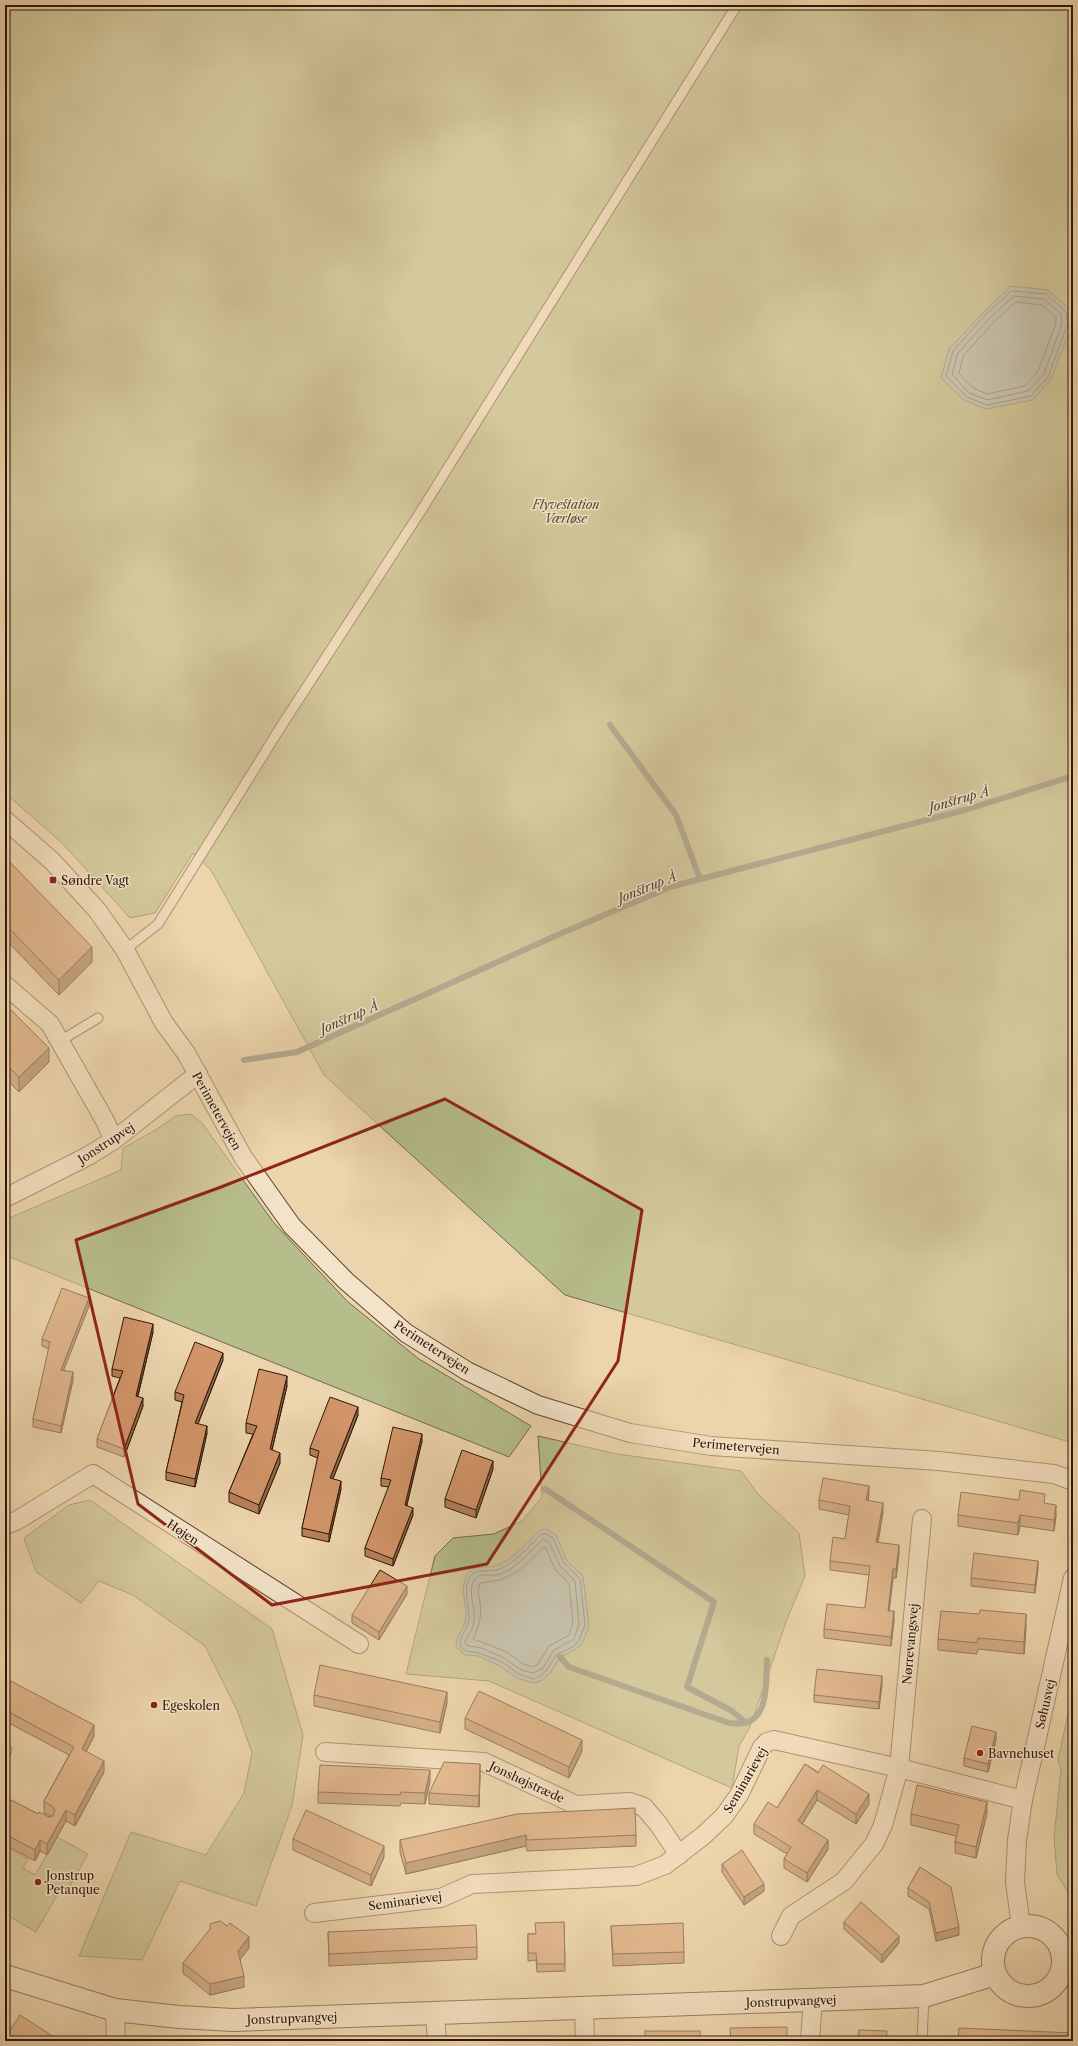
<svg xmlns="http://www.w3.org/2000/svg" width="1078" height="2046" viewBox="0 0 1078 2046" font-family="'Libre Caslon Text',serif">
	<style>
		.green { fill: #b6bd8b; stroke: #726a49 }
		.water { fill: #9fb5b6; stroke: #727570 }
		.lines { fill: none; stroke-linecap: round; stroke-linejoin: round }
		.shore { stroke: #66665e; stroke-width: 1 }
		.stream { stroke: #727570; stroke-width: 6 }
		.lane-casing { stroke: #5e4630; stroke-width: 11 }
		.street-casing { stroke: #5e4630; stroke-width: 20 }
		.secondary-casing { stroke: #2e1607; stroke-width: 24 }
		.lane { stroke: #f3e3c9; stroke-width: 9 }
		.street { stroke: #f3e3c9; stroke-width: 18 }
		.secondary { stroke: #f3e3c9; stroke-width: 22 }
		.wall { fill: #b5805a; stroke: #2e1607 }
		.shaded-wall { fill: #93684a; stroke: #2e1607 }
		.building { fill: #d29569; stroke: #2e1607 }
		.marked { fill: none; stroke: #8f2418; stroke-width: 3; stroke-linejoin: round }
		.poi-dot { fill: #8f2418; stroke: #f3e3c9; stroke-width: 1.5 }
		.labels { text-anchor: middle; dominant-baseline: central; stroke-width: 3; stroke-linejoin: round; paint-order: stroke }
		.park-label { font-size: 12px; font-style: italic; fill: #57482f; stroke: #f3e3c9 }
		.poi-label { font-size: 12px; fill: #2e1607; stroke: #f3e3c9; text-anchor: start }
		.street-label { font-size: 12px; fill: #2e1607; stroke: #f3e3c9 }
		.water-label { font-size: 13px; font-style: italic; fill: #50463c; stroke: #f3e3c9 }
	</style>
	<rect width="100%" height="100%" fill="#ecd4ac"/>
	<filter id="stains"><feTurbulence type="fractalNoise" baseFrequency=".005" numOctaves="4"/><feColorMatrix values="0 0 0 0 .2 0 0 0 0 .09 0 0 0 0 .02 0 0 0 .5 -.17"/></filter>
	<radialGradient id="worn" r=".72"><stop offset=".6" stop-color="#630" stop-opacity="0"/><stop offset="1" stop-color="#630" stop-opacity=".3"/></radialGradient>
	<g class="green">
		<polygon points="5,5 1073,5 1073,1443 565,1295 324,1075 211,870 193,853 155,913 130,918 62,843 5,793"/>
		<polygon points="191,1114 202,1123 274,1223 348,1302 419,1359 531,1426 509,1457 5,1255 5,1220 121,1170 123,1148 154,1131 176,1116"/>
		<polygon points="538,1436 617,1454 741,1471 758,1494 799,1533 805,1576 787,1619 750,1727 739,1746 732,1788 489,1681 406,1674 435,1556 453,1538 494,1534 522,1521 542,1497"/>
		<polygon points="90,1500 272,1629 303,1735 292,1806 256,1906 180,1881 142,1960 79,1956 131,1832 206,1855 244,1793 252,1753 237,1710 205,1646 133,1595 99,1581 81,1603 36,1572 24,1538 69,1505"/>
		<polygon points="1073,1691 1073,1901 1057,1874 1054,1838 1061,1769 1058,1760"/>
		<polygon points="57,1837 88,1854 66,1893 60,1890 36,1932 5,1914 5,1907 8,1902 5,1900 5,1847 28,1859 23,1868 35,1875"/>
	</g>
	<g class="water">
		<polygon points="1011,286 1048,290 1070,310 1072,325 1051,379 1033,400 986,409 964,400 941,378 949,349 983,313"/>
		<path d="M547,1529l9,6 11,26 16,15 6,50 -7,18 -9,7 -13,6 -10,16 -9,8 -8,2 -16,-5 -17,-12 -22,-10 -13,-1 -9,-8c0,-10 6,-16 9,-25 4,-17 -6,-28 1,-45 6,-14 18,-8 29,-11 18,-5 32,-24 45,-36z"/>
	</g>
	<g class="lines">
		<g class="shore">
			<polygon points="1012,291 1046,294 1066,312 1068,323 1048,377 1031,396 987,405 967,397 946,376 953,351 985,315"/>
			<polygon points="1014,296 1044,299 1061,314 1062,323 1044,374 1028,391 987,400 969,393 952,374 958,353 989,319"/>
			<polygon points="1016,302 1042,305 1056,317 1056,323 1038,371 1025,386 987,394 973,388 959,373 963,356 993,323"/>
			<path d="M542,1534h4l7,4 11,25 16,16 5,46 -7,17 -7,6 -14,6 -11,17 -7,6 -6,2 -14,-5 -17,-12 -23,-9 -13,-2 -6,-5c-1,-10 8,-17 9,-26 1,-14 -7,-31 1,-43 6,-9 17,-5 26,-7 19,-5 32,-24 46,-36z"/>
			<path d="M543,1539l6,3 11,24 15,15 4,43 -5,15 -20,11 -11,18 -10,5 -12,-3 -17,-12 -22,-10 -14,-2 -3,-4c3,-6 8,-13 9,-20 2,-13 -7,-30 0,-42 5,-8 16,-4 23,-5 19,-5 32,-23 46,-36z"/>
			<path d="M543,1548h3l9,21 14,15 4,39 -4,12 -20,11 -11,18 -5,3 -10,-3 -16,-12 -34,-13c6,-13 9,-23 7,-37 -1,-8 -3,-11 0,-19l20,-3 19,-9z"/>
		</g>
		<g class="stream">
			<polyline points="610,725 676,815 700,879"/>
			<polyline points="244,1060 297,1052 562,933 670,887 965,810 1073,776"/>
			<polyline points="545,1489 714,1602 687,1687 732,1711 746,1723"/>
			<path d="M560,1657l9,10 160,56c5,0 11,1 16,0 24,-5 21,-44 22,-63"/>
		</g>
		<g class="lane-casing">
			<g id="lane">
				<polyline points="125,950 158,924 282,725 419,514 737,5"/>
				<polyline points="60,1041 98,1018"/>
				<polyline points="5,1754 7,1750"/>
				<polyline points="922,2041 924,1996"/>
			</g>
		</g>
		<g class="street-casing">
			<g id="street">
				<polyline points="5,820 52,861 97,910 125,950 164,1023 186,1053 243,1157 292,1226 346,1281 406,1333 467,1371 538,1405 630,1433 711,1446 939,1461 1054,1474 1073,1481"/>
				<polyline points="5,985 50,1024 104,1119 114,1140"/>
				<polyline points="5,1198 88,1156 114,1140 198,1074"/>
				<polyline points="5,1525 16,1521 93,1474 359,1644"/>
				<polyline points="325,1752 484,1762 576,1805 630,1802 644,1807 659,1825 679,1855"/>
				<polyline points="314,1913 441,1898 472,1884 636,1876 665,1865 704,1835 724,1816 739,1795 762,1747 767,1742 774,1740 899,1768 1023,1800"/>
				<polyline points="1021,1926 1015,1882 1017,1840 1023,1800 1073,1578"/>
				<polyline points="781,1936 791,1916 844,1881 874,1844 883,1825 899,1768 922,1519"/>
				<polyline points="584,2008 585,2041"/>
				<polyline points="115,2010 116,2041"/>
				<polyline points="435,2013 437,2041"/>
				<polyline points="810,2041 813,2000"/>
			</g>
		</g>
		<g class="secondary-casing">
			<g id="secondary">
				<circle cx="1028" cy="1961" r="35"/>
				<polyline points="5,1976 115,2010 179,2017 233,2020 924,1996 995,1974"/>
			</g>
		</g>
		<use href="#lane" class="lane"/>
		<use href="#street" class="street"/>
		<use href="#secondary" class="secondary"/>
	</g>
	<g class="wall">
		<polygon points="5,857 92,962 59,995 5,939"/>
		<polygon points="5,1016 49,1062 19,1092 5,1078"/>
		<polygon points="89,1306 63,1370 73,1380 61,1433 33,1427 33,1419 49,1349 42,1346 42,1339"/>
		<polygon points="153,1332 138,1396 143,1406 124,1457 97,1447 97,1439 120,1378 112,1376 112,1369"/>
		<polygon points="223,1360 198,1424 207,1433 195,1487 166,1480 166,1472 182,1402 175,1400 175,1392"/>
		<polygon points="287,1386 272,1450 280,1463 259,1514 229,1502 229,1492 253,1434 246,1433 246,1423"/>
		<polygon points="358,1415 333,1479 341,1489 329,1542 302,1536 302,1528 318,1458 310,1455 310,1448"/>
		<polygon points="422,1441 407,1505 413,1515 393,1566 365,1556 365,1548 389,1487 381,1486 381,1478"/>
		<polygon points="493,1469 476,1518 445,1507 445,1499"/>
		<polygon points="869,1495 868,1501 883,1512 878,1543 899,1554 896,1578 893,1578 889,1611 894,1620 891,1646 824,1638 824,1629 865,1608 869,1575 830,1570 830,1561 845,1539 849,1515 819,1509 819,1500"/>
		<polygon points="1045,1504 1056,1516 1054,1531 1020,1526 1018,1535 958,1526 958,1515"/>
		<polygon points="1038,1568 1035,1593 971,1586 971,1578"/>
		<polygon points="407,1594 379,1640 352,1623 352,1615"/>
		<polygon points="1026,1626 1024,1654 978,1649 977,1654 938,1650 938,1639"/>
		<polygon points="5,1678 94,1736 86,1751 104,1772 75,1826 66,1821 47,1855 40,1851 35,1861 5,1845 5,1797 38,1814 49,1817 51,1816 44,1813 44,1801 69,1755 5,1721"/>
		<polygon points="882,1684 879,1709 814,1702 814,1695"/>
		<polygon points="314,1695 447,1703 440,1733 314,1706"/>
		<polygon points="465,1718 582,1751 569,1778 465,1729"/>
		<polygon points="996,1740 988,1772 964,1766 964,1758"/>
		<polygon points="805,1764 869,1804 856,1824 817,1800 802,1824 828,1849 807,1882 784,1868 784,1859 787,1854 754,1834 754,1824 777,1808"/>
		<polygon points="480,1775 479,1807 429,1804 429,1793"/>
		<polygon points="430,1781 425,1804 401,1803 400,1806 318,1803 318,1792"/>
		<polygon points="987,1813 976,1858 955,1853 955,1842 956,1836 911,1825 911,1814"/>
		<polygon points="636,1835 636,1846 527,1851 526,1846 406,1874 400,1852 400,1840"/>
		<polygon points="293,1839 384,1857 371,1886 293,1850"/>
		<polygon points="722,1864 764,1891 744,1905 722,1872"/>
		<polygon points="920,1867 959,1935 936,1941 929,1909 908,1896 908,1888"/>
		<polygon points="564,1922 565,1971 537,1972 536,1960 528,1961 528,1934 535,1934"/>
		<polygon points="844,1922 899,1943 882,1963 844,1929"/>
		<polygon points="611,1926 684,1952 684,1963 613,1966"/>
		<polygon points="328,1932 477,1947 477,1959 329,1966"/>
		<polygon points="249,1948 240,1959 244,1987 210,1995 183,1973 183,1963"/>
	</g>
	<g class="shaded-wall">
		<polygon points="92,947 92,962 59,995 59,980"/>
		<polygon points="49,1048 49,1062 19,1092 19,1077"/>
		<polygon points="89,1298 89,1306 61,1377 61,1370"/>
		<polygon points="153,1324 153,1332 136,1403 136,1396"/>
		<polygon points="223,1353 223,1360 195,1431 195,1423"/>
		<polygon points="73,1372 73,1380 61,1433 61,1426"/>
		<polygon points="287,1376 287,1386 270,1458 270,1449"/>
		<polygon points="143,1398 143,1406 124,1457 124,1449"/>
		<polygon points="358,1407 358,1415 330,1486 330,1478"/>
		<polygon points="207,1426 207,1433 195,1487 195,1479"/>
		<polygon points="422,1434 422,1441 405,1512 405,1505"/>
		<polygon points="280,1453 280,1463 259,1514 259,1505"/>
		<polygon points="493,1461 493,1469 476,1518 476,1510"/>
		<polygon points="341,1481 341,1489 329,1542 329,1534"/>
		<polygon points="869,1486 869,1495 866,1509 866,1500"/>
		<polygon points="883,1503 883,1512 876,1551 876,1542"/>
		<polygon points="1056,1505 1056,1516 1054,1531 1054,1520"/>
		<polygon points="413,1508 413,1515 393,1566 393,1559"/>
		<polygon points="1020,1515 1020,1526 1018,1535 1018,1523"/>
		<polygon points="899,1545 899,1554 896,1578 896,1569"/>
		<polygon points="1038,1561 1038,1568 1035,1593 1035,1585"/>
		<polygon points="893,1569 893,1578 888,1620 888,1611"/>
		<polygon points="407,1586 407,1594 379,1640 379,1632"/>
		<polygon points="894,1611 894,1620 891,1646 891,1637"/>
		<polygon points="1026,1614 1026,1626 1024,1654 1024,1642"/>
		<polygon points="882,1676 882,1684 879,1709 879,1702"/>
		<polygon points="447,1692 447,1703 440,1733 440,1722"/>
		<polygon points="94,1725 94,1736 82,1760 82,1749"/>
		<polygon points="996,1732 996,1740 988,1772 988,1764"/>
		<polygon points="582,1740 582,1751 569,1778 569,1767"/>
		<polygon points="104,1761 104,1772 75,1826 75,1815"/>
		<polygon points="480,1764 480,1775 479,1807 479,1796"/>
		<polygon points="430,1770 430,1781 425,1804 425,1793"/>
		<polygon points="817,1790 817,1800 798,1831 798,1821"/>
		<polygon points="869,1794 869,1804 856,1824 856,1814"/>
		<polygon points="987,1802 987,1813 976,1858 976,1847"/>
		<polygon points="66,1810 66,1821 47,1855 47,1844"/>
		<polygon points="526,1835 526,1846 406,1874 406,1863"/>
		<polygon points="40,1840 40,1851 35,1861 35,1850"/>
		<polygon points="828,1840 828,1849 807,1882 807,1873"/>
		<polygon points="384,1846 384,1857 371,1886 371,1875"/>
		<polygon points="764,1884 764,1891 744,1905 744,1897"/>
		<polygon points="959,1927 959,1935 936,1941 936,1933"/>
		<polygon points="899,1936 899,1943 882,1963 882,1955"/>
		<polygon points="249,1937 249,1948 238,1962 238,1951"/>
		<polygon points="244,1976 244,1987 210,1995 210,1984"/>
	</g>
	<g class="building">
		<polygon points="5,857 92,947 59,980 5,924"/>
		<polygon points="11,1010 49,1048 19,1077 5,1063 5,1016"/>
		<polygon points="62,1288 89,1298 61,1370 73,1372 61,1426 33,1419 50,1342 42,1339"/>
		<polygon points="124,1317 153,1324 136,1396 143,1398 124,1449 97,1439 123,1371 112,1369"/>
		<polygon points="195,1342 223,1353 195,1423 207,1426 195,1479 166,1472 184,1395 175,1392"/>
		<polygon points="259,1369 287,1376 270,1449 280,1453 259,1505 229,1492 257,1426 246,1423"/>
		<polygon points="330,1397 358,1407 330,1478 341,1481 329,1534 302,1528 319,1451 310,1448"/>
		<polygon points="393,1427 422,1434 405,1505 413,1508 393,1559 365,1548 391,1480 381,1478"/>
		<polygon points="462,1450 493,1461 476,1510 445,1499"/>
		<polygon points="823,1478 869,1486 866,1500 883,1503 876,1542 899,1545 896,1569 893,1569 888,1611 894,1611 891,1637 824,1629 827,1604 865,1608 870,1566 830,1561 833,1537 845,1539 850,1506 819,1500"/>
		<polygon points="1020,1490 1045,1494 1044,1503 1056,1505 1054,1520 1020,1515 1018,1523 958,1515 961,1492 1019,1500"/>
		<polygon points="974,1553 1038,1561 1035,1585 971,1578"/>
		<polygon points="380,1570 407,1586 379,1632 352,1615"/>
		<polygon points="980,1610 1026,1614 1024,1642 978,1638 977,1643 938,1639 941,1611 979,1614"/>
		<polygon points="320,1665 447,1692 440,1722 314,1695"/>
		<polygon points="817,1669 882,1676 879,1702 814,1695"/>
		<polygon points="5,1678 94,1725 82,1749 104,1761 75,1815 66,1810 47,1844 40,1840 35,1850 5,1834 5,1797 38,1814 39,1812 49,1817 53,1816 55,1810 52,1806 44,1801 74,1747 5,1710"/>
		<polygon points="479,1691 582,1740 569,1767 465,1718"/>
		<polygon points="972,1726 996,1732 988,1764 964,1758"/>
		<polygon points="444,1762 480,1764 479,1796 429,1793"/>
		<polygon points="805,1764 818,1773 823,1765 869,1794 856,1814 817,1790 798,1821 828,1840 807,1873 784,1859 791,1847 754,1824 768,1802 777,1808"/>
		<polygon points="320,1765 430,1770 425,1793 401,1792 400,1795 318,1792"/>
		<polygon points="917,1785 987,1802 976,1847 955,1842 959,1825 911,1814"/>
		<polygon points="635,1808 636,1835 527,1840 526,1835 406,1863 400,1840 517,1814"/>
		<polygon points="306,1810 384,1846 371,1875 293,1839"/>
		<polygon points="742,1850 764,1884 744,1897 722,1864"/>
		<polygon points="920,1867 951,1887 959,1927 936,1933 929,1902 908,1888"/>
		<polygon points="861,1902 899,1936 882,1955 844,1922"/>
		<polygon points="220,1921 227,1926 230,1923 249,1937 238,1951 244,1976 210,1984 183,1963 210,1929 210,1924"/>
		<polygon points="564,1922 565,1964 537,1964 536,1953 528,1953 528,1934 536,1934 535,1923"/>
		<polygon points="683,1923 684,1952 613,1954 611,1926"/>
		<polygon points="476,1925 477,1947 329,1954 328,1932"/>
		<polygon points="20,2015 60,2041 5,2041 5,2038"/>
		<polygon points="787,2027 787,2041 731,2041 730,2028"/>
		<polygon points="959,2028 1073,2033 1073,2041 958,2041"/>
		<polygon points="859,2030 887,2031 886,2041 858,2041"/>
		<rect x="645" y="2031" width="55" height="10"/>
	</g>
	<path d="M0 0H1078V2046H0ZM445,1099l197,111 -24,151 -131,203 -215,41 -134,-101 -62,-264 145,-53z" fill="#ecd4ac" fill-opacity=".55" fill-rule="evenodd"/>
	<path class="marked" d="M445,1099l197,111 -24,151 -131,203 -215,41 -134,-101 -62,-264 145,-53z"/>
	<g class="poi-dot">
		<rect x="49" y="876" width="8" height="8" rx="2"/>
		<circle cx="154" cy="1705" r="4"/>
		<circle cx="980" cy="1753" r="4"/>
		<circle cx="38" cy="1882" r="4"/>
	</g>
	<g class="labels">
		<g class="park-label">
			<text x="566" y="504">Flyvestation<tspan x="566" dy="14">Værløse</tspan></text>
		</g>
		<g class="poi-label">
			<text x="61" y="880">Søndre Vagt</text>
			<text x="162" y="1705">Egeskolen</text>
			<text x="988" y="1753">Bavnehuset</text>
			<text x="46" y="1875">Jonstrup<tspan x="46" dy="14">Petanque</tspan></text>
		</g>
		<g class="street-label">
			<text transform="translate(217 1111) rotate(61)">Perimetervejen</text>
			<text transform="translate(106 1143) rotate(-33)">Jonstrupvej</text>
			<text transform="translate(432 1347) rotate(33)">Perimetervejen</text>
			<text transform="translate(736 1446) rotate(5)">Perimetervejen</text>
			<text transform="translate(183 1532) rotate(33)">Højen</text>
			<text transform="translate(910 1644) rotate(-85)">Nørrevangsvej</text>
			<text transform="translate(1045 1704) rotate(-77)">Søhusvej</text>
			<text transform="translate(745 1780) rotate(-60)">Seminarievej</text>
			<text transform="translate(527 1782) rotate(25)">Jonshøjstræde</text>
			<text transform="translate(405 1901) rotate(-8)">Seminarievej</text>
			<text transform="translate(791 2001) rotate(-2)">Jonstrupvangvej</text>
			<text transform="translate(292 2018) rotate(-2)">Jonstrupvangvej</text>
		</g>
		<g class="water-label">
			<text transform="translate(959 799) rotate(-16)">Jonstrup Å</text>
			<text transform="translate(647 887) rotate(-22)">Jonstrup Å</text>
			<text transform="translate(349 1017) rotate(-24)">Jonstrup Å</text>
		</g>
	</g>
	<rect width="1078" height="2046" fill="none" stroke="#ecd4ac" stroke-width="20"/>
	<rect x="6" y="6" width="1066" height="2034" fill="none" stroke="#2e1607" stroke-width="2"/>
	<rect x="10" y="10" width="1058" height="2026" fill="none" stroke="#2e1607"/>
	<rect width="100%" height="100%" filter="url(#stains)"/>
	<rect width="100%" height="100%" fill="url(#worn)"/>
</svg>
